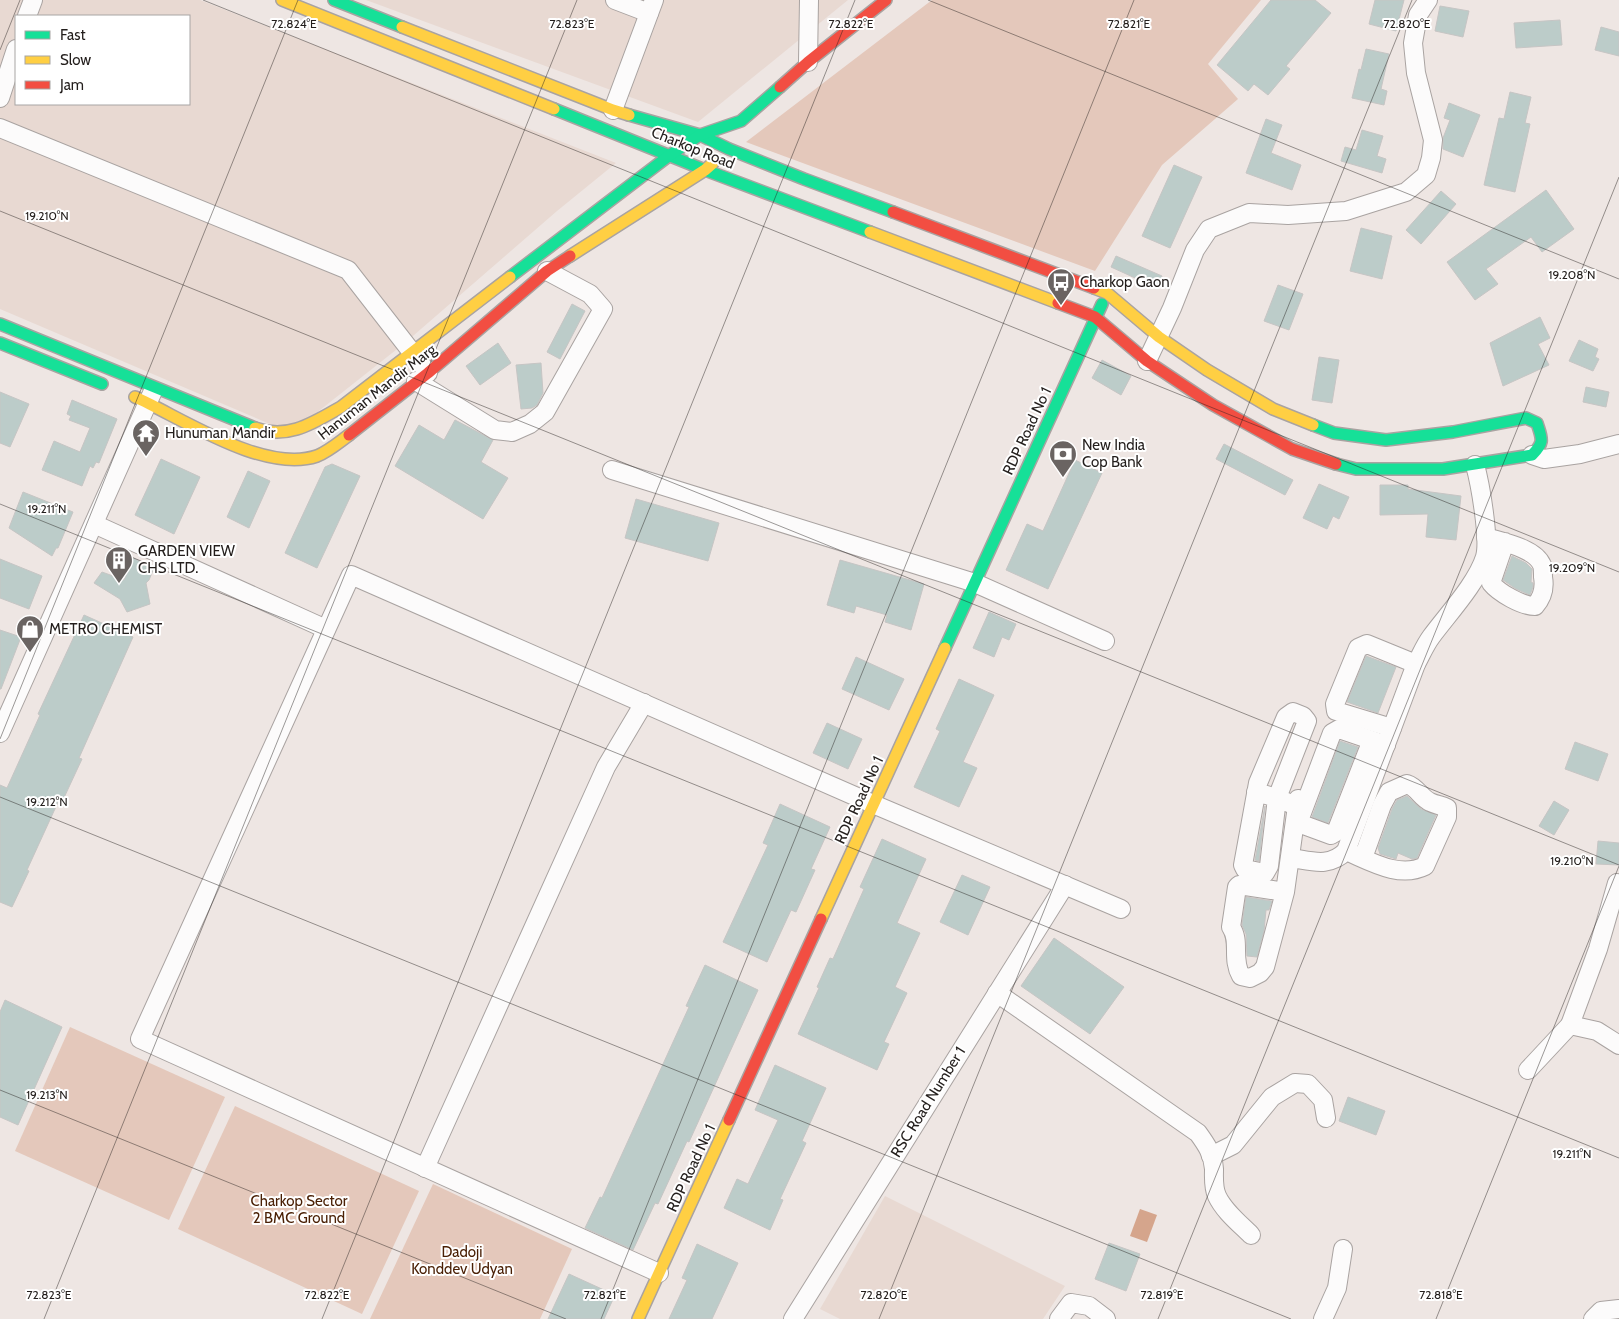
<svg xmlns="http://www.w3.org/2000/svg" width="1619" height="1319" viewBox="0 0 1619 1319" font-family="Cabin,sans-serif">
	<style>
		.built { fill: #e8d9d2; fill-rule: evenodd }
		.green { fill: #e4c8bb }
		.water { fill: #d5a58c }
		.building { fill: #bcccc9; stroke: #c6c5c4 }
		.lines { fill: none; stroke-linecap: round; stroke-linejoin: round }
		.street-casing { stroke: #a9a3a1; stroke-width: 20 }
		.fast-casing { stroke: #a9a3a1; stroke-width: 14 }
		.slow-casing { stroke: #a9a3a1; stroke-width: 14 }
		.jam-casing { stroke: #a9a3a1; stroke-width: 14 }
		.street { stroke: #fcfbfb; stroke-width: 18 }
		.fast { stroke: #16e098; stroke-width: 11 }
		.slow { stroke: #ffcf43; stroke-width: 11 }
		.jam { stroke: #f24e42; stroke-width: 11 }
		.ticks { fill: none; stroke: #231e1c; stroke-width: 1; stroke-opacity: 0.45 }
		.labels { text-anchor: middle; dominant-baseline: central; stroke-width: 4; stroke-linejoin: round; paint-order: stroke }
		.street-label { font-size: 15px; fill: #231e1c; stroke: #fff }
		.poi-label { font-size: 15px; fill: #231e1c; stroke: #fff; text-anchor: start }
		.park-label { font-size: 15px; fill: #4a2005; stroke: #fff }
		.ticks-label { font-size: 12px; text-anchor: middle; fill: #231e1c; stroke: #fff; stroke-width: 4; stroke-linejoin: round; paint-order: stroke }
	</style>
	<rect width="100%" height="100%" fill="#eee6e3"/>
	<g class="built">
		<path d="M0,0h200l416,163 -59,48 -151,131 -115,91 -291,-124zM16,16h173v88h-173z"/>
		<polygon points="366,0 848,0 698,122"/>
		<polygon points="885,1196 1065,1286 1043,1319 840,1319 820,1309"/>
	</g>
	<g class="green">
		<polygon points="932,0 1261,0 1208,64 1238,99 1162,165 1095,271 746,142"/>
		<polygon points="70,1027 225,1097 169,1220 15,1151"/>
		<polygon points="235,1106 419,1191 362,1314 178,1229"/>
		<polygon points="433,1184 572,1249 540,1319 370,1319"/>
	</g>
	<polygon class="water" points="1140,1209 1157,1215 1147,1242 1130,1236"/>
	<g class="building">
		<polygon points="1271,0 1315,0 1331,13 1286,66 1290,69 1268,95 1254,84 1248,91 1217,65"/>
		<polygon points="1375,0 1404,0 1396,31 1369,24"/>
		<polygon points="1440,6 1469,11 1463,37 1435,31"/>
		<polygon points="1560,20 1562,45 1516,48 1514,23"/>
		<polygon points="1601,27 1619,32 1619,56 1595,50"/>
		<polygon points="1366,49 1389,54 1381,89 1387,91 1384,105 1352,98 1359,69 1361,70"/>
		<polygon points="1510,92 1531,97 1525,123 1530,124 1515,192 1484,185 1499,118 1504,119"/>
		<polygon points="1449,103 1480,115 1463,157 1443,149 1443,138 1450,120 1444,118"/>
		<polygon points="1266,119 1282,125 1271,153 1301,165 1292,190 1246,173"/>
		<polygon points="1362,130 1383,136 1377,156 1386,159 1382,173 1341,161 1345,147 1356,150"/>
		<polygon points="1174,165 1202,177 1170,248 1142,236"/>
		<polygon points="1546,190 1574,229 1542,252 1531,237 1486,269 1498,284 1475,300 1447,262"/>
		<polygon points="1441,191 1456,204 1421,244 1406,230"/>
		<polygon points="1361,228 1392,236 1382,279 1350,271"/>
		<polygon points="1116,256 1162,276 1157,288 1111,267"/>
		<polygon points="1278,285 1303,294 1289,330 1264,321"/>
		<polygon points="572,304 585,311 560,359 547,352"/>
		<polygon points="1540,317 1550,338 1538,344 1549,365 1503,386 1490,343"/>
		<polygon points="1579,340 1598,349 1595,357 1599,359 1593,371 1569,361"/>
		<polygon points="498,343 511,363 480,385 466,366"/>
		<polygon points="1319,357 1339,360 1332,403 1312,400"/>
		<polygon points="1102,360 1131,376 1121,395 1092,378"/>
		<polygon points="541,363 543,393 537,405 532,408 521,409 516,365"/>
		<polygon points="1586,387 1609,392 1606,407 1583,402"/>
		<polygon points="0,392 29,404 10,447 0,443"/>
		<polygon points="72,400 117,419 99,463 96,462 93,468 90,466 82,486 42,470 54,441 80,452 90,428 69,420 71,416 67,414"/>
		<polygon points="455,420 493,440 481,462 508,478 483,519 395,466 419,425 444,440"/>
		<polygon points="1224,444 1293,480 1285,495 1216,459"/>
		<polygon points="161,459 200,477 174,534 135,515"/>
		<polygon points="1075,460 1102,473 1048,589 1006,570 1027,524 1043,531"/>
		<polygon points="332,464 360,476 317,568 285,553 325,467"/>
		<polygon points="248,471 270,481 249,528 227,517"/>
		<polygon points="1319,484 1349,497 1339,519 1333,516 1327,529 1303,518"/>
		<polygon points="1380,485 1408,485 1408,489 1461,496 1456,540 1426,537 1428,514 1380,515"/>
		<polygon points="23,492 73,512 58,548 56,548 52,556 9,528"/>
		<polygon points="636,499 719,523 708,561 625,538"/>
		<polygon points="1512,556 1526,563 1532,569 1531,582 1533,583 1533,587 1530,595 1516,589 1503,580"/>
		<polygon points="133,558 154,568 149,580 146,583 150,604 127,612 120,599 94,583 102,572 124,580"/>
		<polygon points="0,559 42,576 29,609 0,598"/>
		<polygon points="840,560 924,584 911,630 885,622 887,615 856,606 854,613 827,605"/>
		<polygon points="989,612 1016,624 1009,640 1002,637 994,657 973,648"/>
		<polygon points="84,615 133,637 79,758 82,759 62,802 59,800 27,870 29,871 12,907 0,902 0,785 7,788 40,715 38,714"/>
		<polygon points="0,630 21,637 1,689 0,689"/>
		<polygon points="1366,656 1396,667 1378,713 1347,702"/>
		<polygon points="856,657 904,679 889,710 842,689"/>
		<polygon points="959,679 994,695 963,762 977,768 959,807 914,787 940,731 936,729"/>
		<polygon points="827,723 862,739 848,769 813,753"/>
		<polygon points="1340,741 1358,747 1328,823 1312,817"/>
		<polygon points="1575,742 1608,754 1598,781 1565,769"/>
		<polygon points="1407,796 1421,809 1436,815 1417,858 1412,859 1398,853 1396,859 1380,854 1378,848 1392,809 1397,800"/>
		<polygon points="1554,801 1569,810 1554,835 1539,826"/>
		<polygon points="780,804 830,827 811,869 815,870 796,912 791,910 767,962 723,942 768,845 763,843"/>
		<polygon points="1265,806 1259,861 1255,860"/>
		<polygon points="882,839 926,859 897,923 920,933 895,987 907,993 884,1042 889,1044 877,1070 798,1034 819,988 817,987 830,958 833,959 864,889 860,887"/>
		<polygon points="1598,841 1619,843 1619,865 1596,864"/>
		<polygon points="962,875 990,887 968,935 940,922"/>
		<polygon points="1246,897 1272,901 1269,910 1266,910 1264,931 1257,957 1247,956 1246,934 1242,925"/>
		<polygon points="1054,938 1124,987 1090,1034 1021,986"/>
		<polygon points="705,965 758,990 689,1142 687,1141 658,1204 655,1203 633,1250 585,1228 600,1197 602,1198 689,1007 686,1006"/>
		<polygon points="5,1000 62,1027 18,1125 0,1117 0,1012"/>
		<polygon points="775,1065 826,1088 802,1141 806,1143 780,1199 783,1200 770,1230 724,1208 737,1179 748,1184 778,1120 755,1110"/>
		<polygon points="1348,1097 1385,1111 1376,1135 1339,1121"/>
		<polygon points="1109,1243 1140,1254 1126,1291 1095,1279"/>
		<polygon points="697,1244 738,1263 712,1319 669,1319 687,1280 682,1278"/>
		<polygon points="569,1274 615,1295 604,1319 548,1319"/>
	</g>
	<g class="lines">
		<g class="street-casing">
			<g id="street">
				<polyline points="615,0 649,13"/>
				<polyline points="27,16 33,0"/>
				<polyline points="808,62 809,0"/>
				<polyline points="0,98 16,49"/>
				<polyline points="613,110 654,0"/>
				<polyline points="0,128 348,270 428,373"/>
				<polyline points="1147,361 1172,308 1195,250 1209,229 1249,213 1288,215 1346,211 1406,192 1426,175 1431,158 1433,140 1416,73 1413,43 1418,15 1428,0"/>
				<polyline points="416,381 495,430 512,432 530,424 545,412 603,309 590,294 547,271"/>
				<polyline points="1532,455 1544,459 1580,454 1619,444"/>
				<polyline points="612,470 975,583 1105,641"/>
				<polyline points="94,524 326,629"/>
				<path d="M1486,537c16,5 49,11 56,28 1,3 1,8 1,12 2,11 0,20 -8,29 -13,0 -36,-13 -44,-23l14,-41"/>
				<polyline points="1392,728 1336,711 1335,704 1358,648 1367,644 1416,664"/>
				<polyline points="0,733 153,391"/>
				<polyline points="1372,740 1336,832 1331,835 1301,824 1300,818 1332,733 1339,729 1386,745"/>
				<polyline points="1256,792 1277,798 1307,721 1303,716 1293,712 1286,717 1258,783 1243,865 1245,869 1265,873 1269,866 1277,798 1296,806"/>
				<path d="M1346,851c24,10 53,28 79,15l22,-49v-9c-6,-3 -11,-3 -17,-6 -9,-4 -13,-15 -23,-18l-18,8 -7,13 -19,53"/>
				<path d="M1291,858c21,3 38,10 55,-7l70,-187c5,-9 9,-19 15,-27 17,-23 46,-54 54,-80 5,-18 -5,-74 -10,-92"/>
				<path d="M1285,892l-46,-7 -2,2 -6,40c10,15 0,31 10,49l9,2 10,-5 5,-6 20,-75 13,-93"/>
				<path d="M997,993l201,140c8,11 15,21 16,36 0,9 -1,18 3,27 7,15 22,27 34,39"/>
				<polyline points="1570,1025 1598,949 1617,883"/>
				<polyline points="1528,1070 1570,1025 1597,1031 1619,1045"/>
				<polyline points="1211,1156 1233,1145 1272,1097 1295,1083 1308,1084 1323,1100 1326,1118"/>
				<polyline points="425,1168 606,767 644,703"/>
				<polyline points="659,1273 140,1039 351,575 873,804 1121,909"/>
				<polyline points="793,1319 1065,885"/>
				<polyline points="1059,1319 1071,1303 1089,1306 1106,1319"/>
				<polyline points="1323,1319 1337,1288 1343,1249"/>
				<polyline points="1593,1319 1601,1311 1619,1309"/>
			</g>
		</g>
		<g class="fast-casing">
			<g id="fast">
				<polyline points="334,0 402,27"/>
				<polyline points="554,109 705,170 870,232"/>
				<polyline points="629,115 700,135 729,149 804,179 893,212"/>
				<polyline points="510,277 670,155 700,135 741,121 780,87"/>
				<polyline points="0,324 255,428"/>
				<polyline points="0,343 102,384"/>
				<path d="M1313,425l21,8 52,7 67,-8 73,-14 11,5c5,16 8,19 -5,32l-89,14h-87l-20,-5"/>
				<polyline points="945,648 1102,304"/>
			</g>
		</g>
		<g class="slow-casing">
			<g id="slow">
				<polyline points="282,0 554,109"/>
				<polyline points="402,27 613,110 629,115"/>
				<polyline points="870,232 1058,303"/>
				<polyline points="570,256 705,170 713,163"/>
				<polyline points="1094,288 1107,293 1159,337 1207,370 1273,409 1313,425"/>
				<path d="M135,397c47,21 129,77 182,59 12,-5 21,-13 32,-21"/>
				<path d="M255,428c33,12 58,-5 86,-21l169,-130"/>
				<polyline points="821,919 945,648"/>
				<polyline points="638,1319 729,1120"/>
			</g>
		</g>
		<g class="jam-casing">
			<g id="jam">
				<polyline points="780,87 808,62 886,0"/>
				<polyline points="893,212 1094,288"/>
				<polyline points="1058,303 1095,317 1147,361 1213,405 1292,449 1336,464"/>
				<polyline points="349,435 428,373 547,271 570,256"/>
				<polyline points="729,1120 821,919"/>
			</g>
		</g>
		<use href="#street" class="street"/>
		<use href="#fast" class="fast"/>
		<use href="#slow" class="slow"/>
		<use href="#jam" class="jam"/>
	</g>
	<path class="ticks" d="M203,0l1416,572M928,0l691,279M0,50l20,-50M0,211l1619,654M0,504l1619,654M0,739l298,-739M0,797l1291,522M0,1090l566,229M44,1319l533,-1319M322,1319l533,-1319M601,1319l533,-1319M879,1319l533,-1319M1158,1319l461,-1142M1436,1319l183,-453"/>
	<defs>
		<g id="bus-pin" transform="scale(1.4375)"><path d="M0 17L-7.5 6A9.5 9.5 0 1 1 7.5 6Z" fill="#6a6462" stroke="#fff"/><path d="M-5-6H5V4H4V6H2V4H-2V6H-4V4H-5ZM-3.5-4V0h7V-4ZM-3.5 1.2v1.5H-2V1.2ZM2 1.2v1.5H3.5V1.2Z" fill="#fff"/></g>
		<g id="temple-pin" transform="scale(1.4375)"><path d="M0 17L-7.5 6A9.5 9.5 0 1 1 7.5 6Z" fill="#6a6462" stroke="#fff"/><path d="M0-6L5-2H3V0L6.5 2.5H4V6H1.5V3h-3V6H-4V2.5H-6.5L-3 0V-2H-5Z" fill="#fff"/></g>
		<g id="bank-pin" transform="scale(1.4375)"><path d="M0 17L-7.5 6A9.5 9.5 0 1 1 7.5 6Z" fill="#6a6462" stroke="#fff"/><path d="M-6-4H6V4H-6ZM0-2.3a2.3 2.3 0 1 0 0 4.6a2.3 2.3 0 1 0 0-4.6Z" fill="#fff"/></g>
		<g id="building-pin" transform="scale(1.4375)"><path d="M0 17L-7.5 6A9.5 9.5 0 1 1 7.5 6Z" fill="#6a6462" stroke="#fff"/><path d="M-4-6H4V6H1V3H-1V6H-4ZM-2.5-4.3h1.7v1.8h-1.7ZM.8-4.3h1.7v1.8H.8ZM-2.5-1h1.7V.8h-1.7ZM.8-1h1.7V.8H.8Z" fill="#fff"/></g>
		<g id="shop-pin" transform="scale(1.4375)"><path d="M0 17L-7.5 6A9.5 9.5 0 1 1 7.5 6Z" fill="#6a6462" stroke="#fff"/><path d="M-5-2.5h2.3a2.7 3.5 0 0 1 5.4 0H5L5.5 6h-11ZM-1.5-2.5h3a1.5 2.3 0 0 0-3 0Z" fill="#fff"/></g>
	</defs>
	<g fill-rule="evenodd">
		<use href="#bus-pin" x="1061" y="282"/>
		<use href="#temple-pin" x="146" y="433"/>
		<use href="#bank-pin" x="1063" y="454"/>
		<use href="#building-pin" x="119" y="560"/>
		<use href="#shop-pin" x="30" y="629"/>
	</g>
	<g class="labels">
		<g class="street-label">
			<text transform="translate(693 148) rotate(22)">Charkop Road</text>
			<text transform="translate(377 392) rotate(-38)">Hanuman Mandir Marg</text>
			<text transform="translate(1027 431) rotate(-65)">RDP Road No 1</text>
			<text transform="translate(859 800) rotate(-65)">RDP Road No 1</text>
			<text transform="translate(928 1102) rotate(-58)">RSC Road Number 1</text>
			<text transform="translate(691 1168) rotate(-65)">RDP Road No 1</text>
		</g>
		<g class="poi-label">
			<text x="1080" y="282">Charkop Gaon</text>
			<text x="165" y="433">Hunuman Mandir</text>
			<text x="1082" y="445">New India<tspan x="1082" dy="17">Cop Bank</tspan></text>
			<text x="138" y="551">GARDEN VIEW<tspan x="138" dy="17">CHS LTD.</tspan></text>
			<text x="49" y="629">METRO CHEMIST</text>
		</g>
		<g class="park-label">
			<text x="299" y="1201">Charkop Sector<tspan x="299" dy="17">2 BMC Ground</tspan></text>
			<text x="462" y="1252">Dadoji<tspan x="462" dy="17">Konddev Udyan</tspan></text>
		</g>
	</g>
	<g class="ticks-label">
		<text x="1129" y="28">72.821°E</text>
		<text x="294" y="28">72.824°E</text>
		<text x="572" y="28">72.823°E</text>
		<text x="851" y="28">72.822°E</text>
		<text x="1407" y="28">72.820°E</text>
		<text x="47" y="220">19.210°N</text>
		<text x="1572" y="279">19.208°N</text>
		<text x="47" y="513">19.211°N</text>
		<text x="1572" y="572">19.209°N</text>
		<text x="47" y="806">19.212°N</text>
		<text x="1572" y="865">19.210°N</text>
		<text x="47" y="1099">19.213°N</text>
		<text x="1572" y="1158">19.211°N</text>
		<text x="49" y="1299">72.823°E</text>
		<text x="327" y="1299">72.822°E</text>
		<text x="605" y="1299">72.821°E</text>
		<text x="884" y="1299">72.820°E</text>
		<text x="1162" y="1299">72.819°E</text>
		<text x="1441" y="1299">72.818°E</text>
	</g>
	<rect x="15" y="15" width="175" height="90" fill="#ffffff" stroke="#a7a5a4"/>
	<rect x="25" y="31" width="25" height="8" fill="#16e098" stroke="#a7a5a4"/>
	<text x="60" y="40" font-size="15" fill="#231e1c">Fast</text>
	<rect x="25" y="56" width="25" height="8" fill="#ffcf43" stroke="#a7a5a4"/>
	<text x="60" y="65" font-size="15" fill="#231e1c">Slow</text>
	<rect x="25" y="81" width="25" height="8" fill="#f24e42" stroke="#a7a5a4"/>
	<text x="60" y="90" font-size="15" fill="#231e1c">Jam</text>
</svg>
